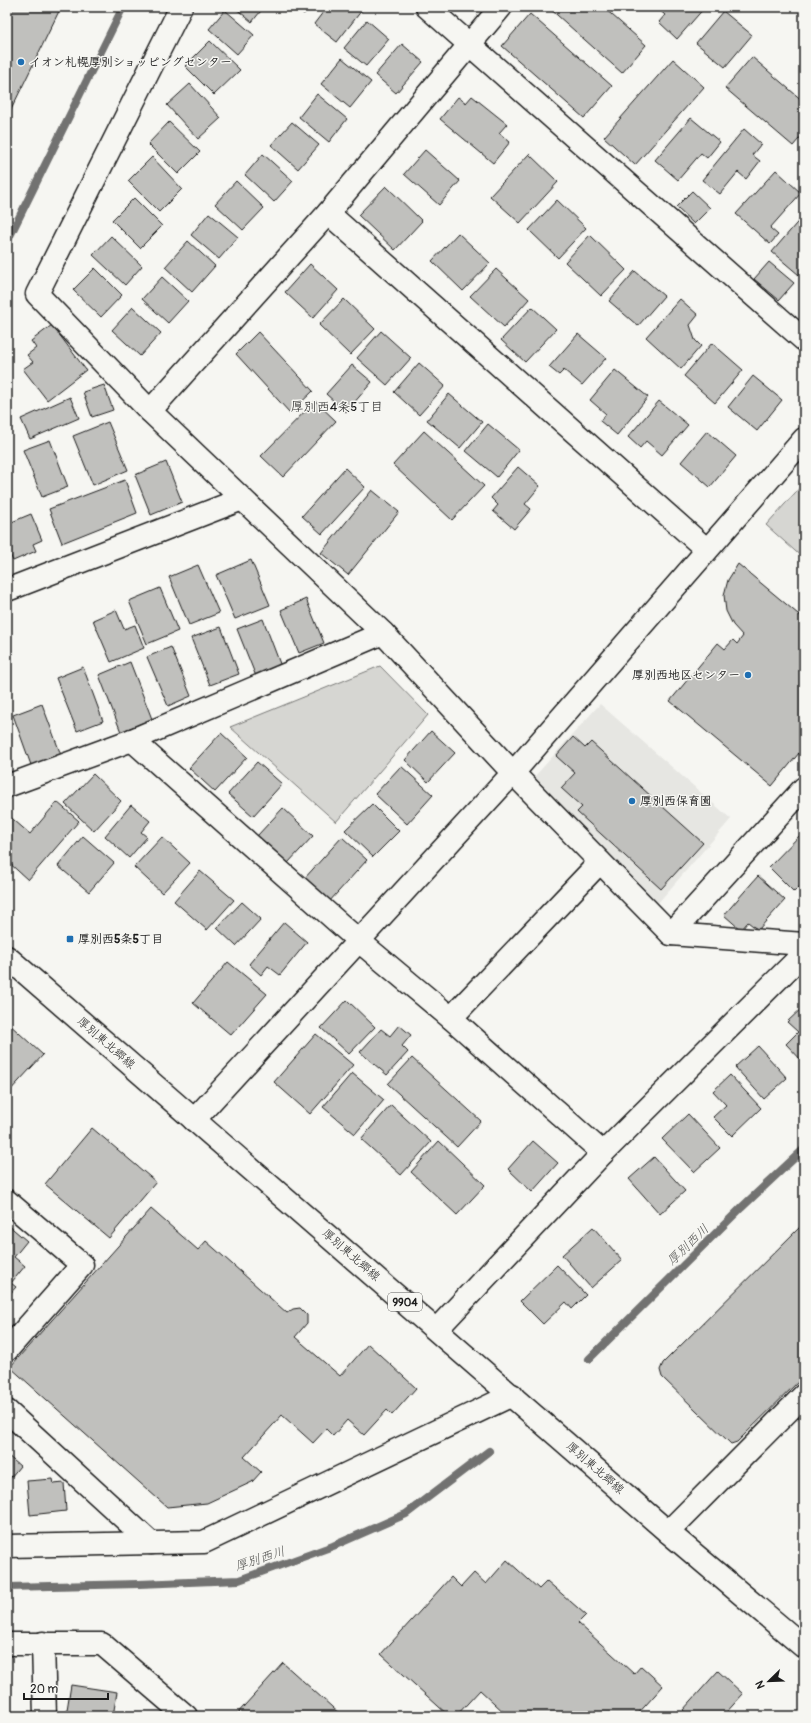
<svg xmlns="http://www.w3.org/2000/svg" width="811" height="1723" viewBox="0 0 811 1723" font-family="Pangolin,'Klee One',sans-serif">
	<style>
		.built { fill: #e6e6e2 }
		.green { fill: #d6d6d2; stroke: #797977 }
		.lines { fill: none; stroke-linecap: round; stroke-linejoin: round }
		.stream { stroke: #727271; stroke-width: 8 }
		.building { fill: #c0c0bd; stroke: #1c1c1c }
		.minor-casing { stroke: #1c1c1c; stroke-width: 25 }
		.major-casing { stroke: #1c1c1c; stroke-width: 25 }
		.minor { stroke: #f6f6f2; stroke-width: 22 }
		.major { stroke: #f6f6f2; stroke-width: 22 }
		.poi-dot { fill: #1f6fb2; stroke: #f6f6f2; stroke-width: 1.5 }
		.labels { text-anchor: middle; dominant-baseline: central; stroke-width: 3; stroke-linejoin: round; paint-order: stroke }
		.shield { fill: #f6f6f2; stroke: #5d5d5c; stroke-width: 1 }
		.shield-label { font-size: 11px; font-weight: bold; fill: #1c1c1c }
		.poi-label { font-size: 12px; font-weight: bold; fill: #1c1c1c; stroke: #f6f6f2; text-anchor: start }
		.street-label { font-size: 12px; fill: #1c1c1c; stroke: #f6f6f2 }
		.neighbourhood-label { font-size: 13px; fill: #1c1c1c; stroke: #f6f6f2 }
		.water-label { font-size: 13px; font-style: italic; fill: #565654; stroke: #f6f6f2 }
	</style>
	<rect width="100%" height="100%" fill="#f6f6f2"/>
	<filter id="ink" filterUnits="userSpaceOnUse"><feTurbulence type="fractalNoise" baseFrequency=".025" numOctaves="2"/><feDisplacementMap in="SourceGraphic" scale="8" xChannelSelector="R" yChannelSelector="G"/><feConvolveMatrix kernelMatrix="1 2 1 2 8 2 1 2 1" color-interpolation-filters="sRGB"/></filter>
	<g filter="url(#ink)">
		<polygon class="built" points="600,704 731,819 657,904 535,782 535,776"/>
		<g class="green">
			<polygon points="804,483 804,559 766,525"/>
			<polygon points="380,666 428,715 336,822 230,727"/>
		</g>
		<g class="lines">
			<g class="stream">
				<polyline points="7,242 123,7"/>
				<polyline points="589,1359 741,1208 804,1149"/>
				<polyline points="7,1587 139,1584 239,1580 333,1546 406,1514 489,1451"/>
			</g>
		</g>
		<g class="building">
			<polygon points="7,7 61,7 7,118"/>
			<polygon points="234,7 264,7 252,22"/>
			<polygon points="295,7 309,7 304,14"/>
			<polygon points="327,7 357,7 362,10 337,42 314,24"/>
			<polygon points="548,7 603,7 646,45 622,73"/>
			<polygon points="656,7 705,7 677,39 659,22 665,15"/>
			<polygon points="225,10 254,35 237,54 209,29"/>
			<polygon points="723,11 752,35 725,67 696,43"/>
			<polygon points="530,14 612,86 584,118 502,46"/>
			<polygon points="367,20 389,39 366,66 344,48"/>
			<polygon points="210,41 240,70 214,95 185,66"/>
			<polygon points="402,44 423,62 396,93 375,75"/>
			<polygon points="752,57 804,102 804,133 793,146 725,88"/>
			<polygon points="342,58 371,82 350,108 321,84"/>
			<polygon points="673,59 704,87 635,165 604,137"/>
			<polygon points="190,84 221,118 198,139 167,105"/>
			<polygon points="317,94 347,119 329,142 299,117"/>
			<polygon points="472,96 507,124 499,133 510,142 493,163 440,119 458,97 466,103"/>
			<polygon points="691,118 720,142 707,158 701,153 678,180 655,160"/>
			<polygon points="169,122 200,152 178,174 148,144"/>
			<polygon points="292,122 319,145 298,169 271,145"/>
			<polygon points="744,129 761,144 752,155 760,161 746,179 738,172 720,194 702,180"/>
			<polygon points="425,150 460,181 439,205 404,174"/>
			<polygon points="263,154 293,181 274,202 245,175"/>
			<polygon points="529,154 558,182 520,223 490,196"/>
			<polygon points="152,157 182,189 159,212 128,181"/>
			<polygon points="776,170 801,193 770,228 778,235 770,244 736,214"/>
			<polygon points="236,181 264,208 243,230 215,204"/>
			<polygon points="386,186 422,221 395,250 358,215"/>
			<polygon points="692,191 710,208 694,224 676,207"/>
			<polygon points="134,198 162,226 140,248 112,220"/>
			<polygon points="557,200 586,228 558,258 529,230"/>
			<polygon points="209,213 238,237 219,259 191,235"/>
			<polygon points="802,217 804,218 804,269 799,275 772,252"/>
			<polygon points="458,233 490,263 463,291 432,261"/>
			<polygon points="590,235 626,270 601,296 565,262"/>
			<polygon points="111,236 142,266 125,285 93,255"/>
			<polygon points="188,241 215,266 192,292 165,267"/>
			<polygon points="769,262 794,283 779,300 754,279"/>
			<polygon points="310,264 338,290 313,318 285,292"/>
			<polygon points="95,268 122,295 101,317 73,290"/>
			<polygon points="496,269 529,299 504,327 470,296"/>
			<polygon points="635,271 664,296 638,326 609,301"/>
			<polygon points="162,277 188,301 168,323 142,299"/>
			<polygon points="344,299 375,329 350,355 319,325"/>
			<polygon points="680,299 698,315 690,325 695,340 701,346 681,369 646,337"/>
			<polygon points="133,307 161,333 140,356 112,330"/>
			<polygon points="532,307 556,329 525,362 501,340"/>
			<polygon points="52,325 86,370 47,400 23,369 33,362 27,355 36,348 31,341"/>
			<polygon points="381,331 411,358 387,385 357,358"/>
			<polygon points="258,332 313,391 290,413 236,354"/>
			<polygon points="578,334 606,358 582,385 564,370 559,375 549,367"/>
			<polygon points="712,343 743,370 715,403 684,376"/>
			<polygon points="419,363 445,386 419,415 394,392"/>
			<polygon points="352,365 372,382 346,412 326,394"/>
			<polygon points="615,370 648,397 617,435 600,421 606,414 590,400"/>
			<polygon points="753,376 782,400 757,431 728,407"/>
			<polygon points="104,385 113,410 92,417 83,392"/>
			<polygon points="449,394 482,422 460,448 427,420"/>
			<polygon points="70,397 79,418 30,439 21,419"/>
			<polygon points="315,401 336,421 283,477 261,456"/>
			<polygon points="659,401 688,425 662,455 646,441 640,448 628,437"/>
			<polygon points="108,422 128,470 93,485 73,436"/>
			<polygon points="488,424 519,450 497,477 466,451"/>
			<polygon points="424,431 484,486 452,520 393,465"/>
			<polygon points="707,431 736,456 710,487 681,462"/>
			<polygon points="50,440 68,487 42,497 23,450"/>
			<polygon points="166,462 182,502 151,515 135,475"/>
			<polygon points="518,467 540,486 525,504 531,509 514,529 493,511 498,505 491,498"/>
			<polygon points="345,468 365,487 322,534 302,516"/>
			<polygon points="125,480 137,513 62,543 49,509"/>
			<polygon points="372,490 399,512 348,575 321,553"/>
			<polygon points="31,514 42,540 33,544 36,551 13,561 7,548 7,524"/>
			<polygon points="251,560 270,605 235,619 216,575"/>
			<polygon points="738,564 804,619 804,747 772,786 670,701 718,643 725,649 733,640 737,644 743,636 733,625 726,611 724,595 728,580"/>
			<polygon points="198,565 219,613 189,625 169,577"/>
			<polygon points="160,588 178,631 147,644 129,601"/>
			<polygon points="306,599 324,643 299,653 281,610"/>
			<polygon points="116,610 124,629 135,625 144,648 111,662 93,620"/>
			<polygon points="263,619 282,669 257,679 237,629"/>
			<polygon points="221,627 239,674 210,685 191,638"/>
			<polygon points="171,647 191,696 168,706 147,657"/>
			<polygon points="130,662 152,719 121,732 99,675"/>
			<polygon points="83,667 103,721 77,731 56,678"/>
			<polygon points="42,704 61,755 31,765 13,715"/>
			<polygon points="431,731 455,753 428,782 405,760"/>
			<polygon points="221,733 247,757 215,792 189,768"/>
			<polygon points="573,737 585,748 591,742 703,843 661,889 577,812 582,807 561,788 575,773 556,756"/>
			<polygon points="257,762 282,784 253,816 228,794"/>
			<polygon points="401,766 433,795 407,824 375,794"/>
			<polygon points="93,774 121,801 94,831 65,804"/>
			<polygon points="57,802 79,821 28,880 7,861 7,814 30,834"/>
			<polygon points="372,804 399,831 373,857 345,830"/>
			<polygon points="131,805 150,821 141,832 147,837 129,858 105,836"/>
			<polygon points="283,808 313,836 287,864 257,836"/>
			<polygon points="804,831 804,882 794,892 769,867"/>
			<polygon points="83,836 114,863 89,892 58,866"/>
			<polygon points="162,837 190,863 162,893 134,867"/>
			<polygon points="342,837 367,860 328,903 303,880"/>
			<polygon points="200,871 234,900 207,930 174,901"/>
			<polygon points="758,876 785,900 758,930 748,922 741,930 724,915"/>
			<polygon points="242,902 261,919 236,946 217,928"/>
			<polygon points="284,922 307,942 280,975 268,966 261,975 249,964"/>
			<polygon points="228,962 267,994 231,1035 193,1003"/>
			<polygon points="347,1000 375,1027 349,1054 321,1028"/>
			<polygon points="804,1006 804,1063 786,1044 798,1032 787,1022"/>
			<polygon points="7,1022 43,1055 7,1094"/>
			<polygon points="399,1025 411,1035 402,1046 408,1052 387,1075 360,1052 381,1029 390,1036"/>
			<polygon points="316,1034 353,1065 310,1114 274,1082"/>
			<polygon points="758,1046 787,1078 764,1099 735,1067"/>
			<polygon points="412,1058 481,1121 457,1147 388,1084"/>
			<polygon points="352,1073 384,1100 355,1134 323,1107"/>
			<polygon points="730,1075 761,1108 732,1136 713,1117 726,1105 713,1091"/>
			<polygon points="391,1105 431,1142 401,1175 361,1139"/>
			<polygon points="688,1114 720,1148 694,1172 662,1139"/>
			<polygon points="92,1128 156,1182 109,1238 45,1184"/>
			<polygon points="439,1141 485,1185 457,1215 411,1172"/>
			<polygon points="533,1141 558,1163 532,1192 508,1169"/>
			<polygon points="654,1157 685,1191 660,1214 629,1179"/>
			<polygon points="151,1209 198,1250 206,1241 287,1313 293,1309 300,1308 307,1315 307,1323 295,1337 340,1376 368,1344 416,1388 392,1415 387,1410 364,1435 347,1420 333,1436 326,1429 313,1443 282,1415 244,1457 261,1472 252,1482 207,1503 167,1507 10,1367"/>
			<polygon points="804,1223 804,1376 737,1442 731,1444 662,1377 660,1370 663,1363"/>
			<polygon points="7,1224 27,1241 14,1257 25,1266 11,1283 16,1287 7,1297"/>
			<polygon points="593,1227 622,1260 591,1288 562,1255"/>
			<polygon points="557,1265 586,1295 572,1309 566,1302 543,1324 520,1301"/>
			<polygon points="7,1455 20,1466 7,1482"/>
			<polygon points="53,1479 54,1484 64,1483 66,1511 30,1515 27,1481"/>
			<polygon points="507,1560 539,1589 547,1581 586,1615 578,1623 634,1674 641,1666 663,1686 636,1716 508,1716 480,1690 456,1716 449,1716 381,1654 451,1577 461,1587 474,1573 486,1584"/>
			<polygon points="283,1663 342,1716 235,1716"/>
			<polygon points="718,1671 743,1694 723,1716 689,1716 683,1710"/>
			<polygon points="71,1685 117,1692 113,1716 66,1716"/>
		</g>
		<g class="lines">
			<g class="minor-casing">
				<g id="minor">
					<polyline points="181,7 37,294 150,411 383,633 513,773 671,934 804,944"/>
					<polyline points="427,7 804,340"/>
					<polyline points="328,213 707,550"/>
					<polyline points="150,411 328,213 501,7"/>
					<polyline points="7,590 242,499"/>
					<polyline points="132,740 359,941 451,1018 603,1153"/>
					<polyline points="7,786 132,740 383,633"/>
					<polyline points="671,934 804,788"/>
					<polyline points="451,1018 600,862"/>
					<polyline points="194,1120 513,773 804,439"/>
					<polyline points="7,1201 82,1265 7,1350"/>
					<polyline points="437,1329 603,1153 804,953"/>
					<polyline points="7,1411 151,1543"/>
					<polyline points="668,1532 804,1395"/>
					<polyline points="7,1546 204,1542 512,1395"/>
					<polyline points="43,1643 45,1716"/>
					<polyline points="7,1644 102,1644 186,1716"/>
				</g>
			</g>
			<g class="major-casing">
				<polyline id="major" points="7,957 668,1532 804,1647"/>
			</g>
			<use href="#minor" class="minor"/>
			<use href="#major" class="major"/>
		</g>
	</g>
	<g class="poi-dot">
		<circle cx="21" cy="62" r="4"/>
		<circle cx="748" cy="675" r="4"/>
		<circle cx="632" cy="801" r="4"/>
		<rect x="66" y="935" width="8" height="8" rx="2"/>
	</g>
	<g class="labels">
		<rect class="shield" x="388" y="1293" width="34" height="18" rx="3"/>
		<g class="shield-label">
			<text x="405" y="1302">9904</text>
		</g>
		<g class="poi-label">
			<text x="29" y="62">イオン札幌厚別ショッピングセンター</text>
			<text x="740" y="675" text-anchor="end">厚別西地区センター</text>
			<text x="640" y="801">厚別西保育園</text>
			<text x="78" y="939">厚別西5条5丁目</text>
		</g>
		<g class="street-label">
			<text transform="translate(106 1043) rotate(41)">厚別東北郷線</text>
			<text transform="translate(351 1255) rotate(41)">厚別東北郷線</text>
			<text transform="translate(595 1468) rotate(41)">厚別東北郷線</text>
		</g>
		<g class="neighbourhood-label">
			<text x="337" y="407">厚別西4条5丁目</text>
		</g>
		<g class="water-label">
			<text transform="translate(688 1245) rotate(-44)">厚別西川</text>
			<text transform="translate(260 1559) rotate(-18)">厚別西川</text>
		</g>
	</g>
	<rect width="811" height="1723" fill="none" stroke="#f6f6f2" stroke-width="24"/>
	<rect x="12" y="12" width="787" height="1699" fill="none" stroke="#1c1c1c" stroke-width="1.5" filter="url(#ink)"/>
	<g transform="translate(769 1681) rotate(247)" stroke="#f6f6f2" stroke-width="3" paint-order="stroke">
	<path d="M0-3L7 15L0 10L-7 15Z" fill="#1c1c1c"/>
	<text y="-6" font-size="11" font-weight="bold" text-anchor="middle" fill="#1c1c1c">N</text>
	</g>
	<path d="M24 1693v6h84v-6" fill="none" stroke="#1c1c1c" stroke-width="2"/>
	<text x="30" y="1693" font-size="12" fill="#1c1c1c" stroke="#f6f6f2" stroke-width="3" paint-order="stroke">20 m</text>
</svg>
